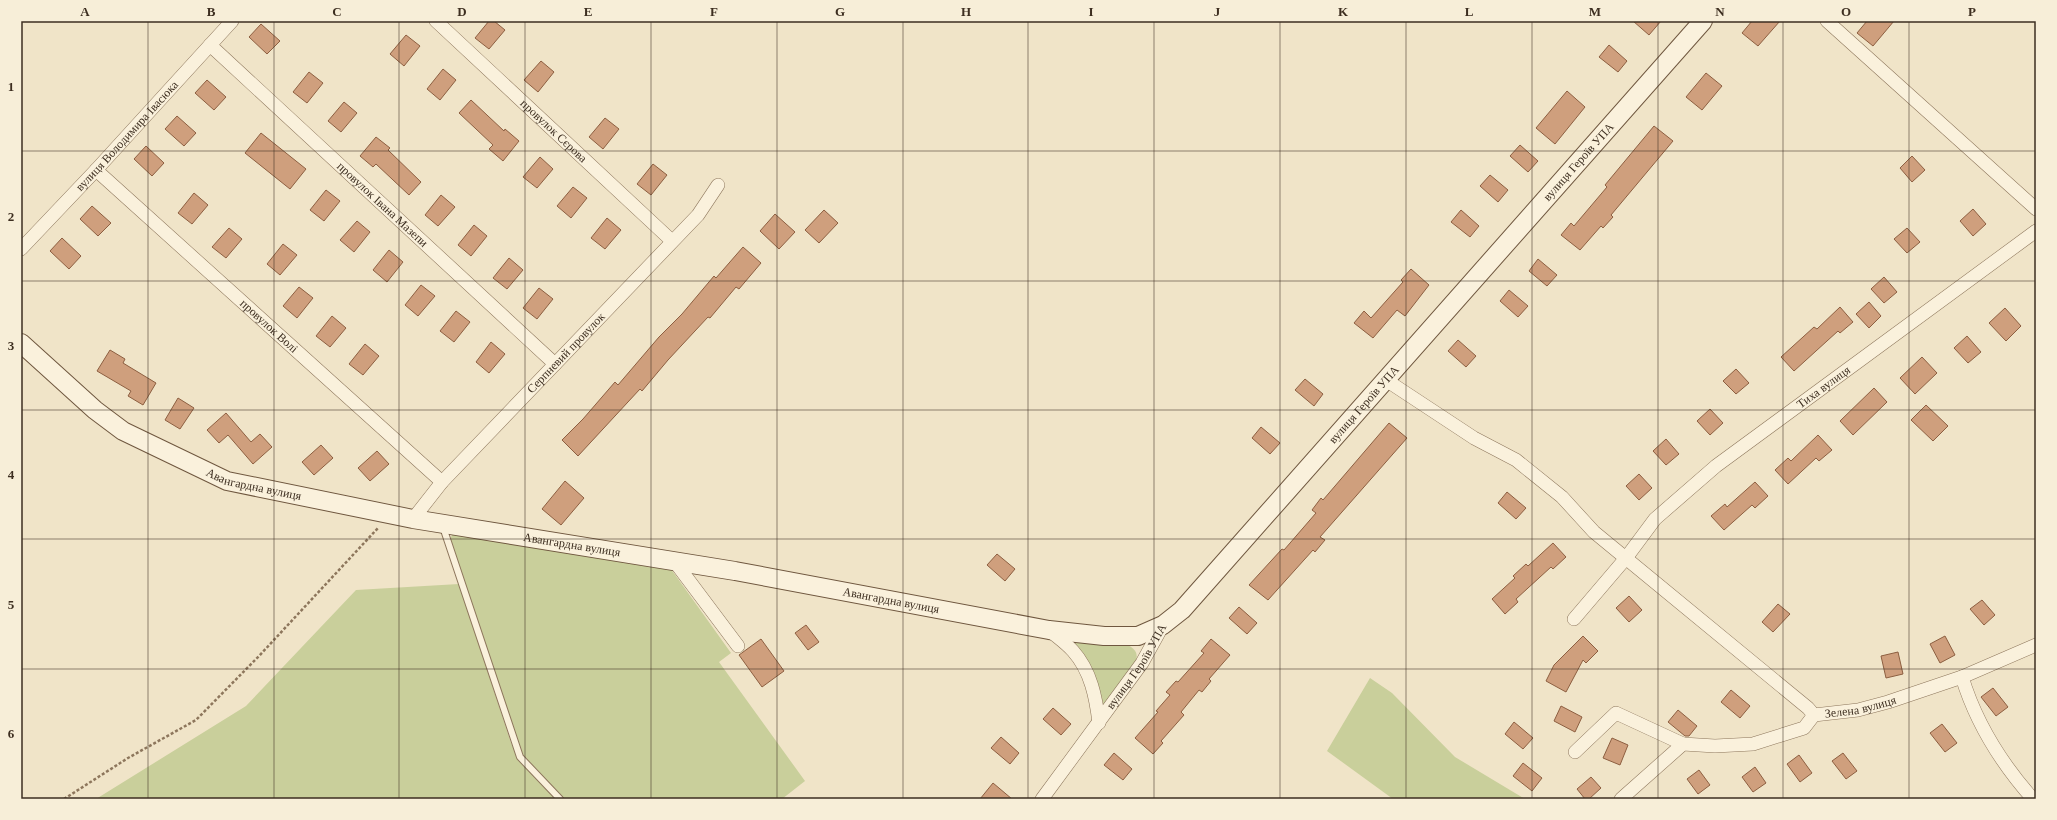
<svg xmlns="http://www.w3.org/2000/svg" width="2057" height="820" viewBox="0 0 2057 820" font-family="Georgia,serif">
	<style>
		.green { fill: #c9cf9b }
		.building { fill: #cf9f7d; stroke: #8d5f41 }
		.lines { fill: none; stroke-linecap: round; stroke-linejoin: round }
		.lane-casing { stroke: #8d765c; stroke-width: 8 }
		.street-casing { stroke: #8d765c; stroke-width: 14 }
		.secondary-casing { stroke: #6f573f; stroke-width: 20 }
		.path { stroke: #8d765c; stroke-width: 2.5; stroke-dasharray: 3 2; stroke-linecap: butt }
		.lane { stroke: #faf1dc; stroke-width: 6 }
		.street { stroke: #faf1dc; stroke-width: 13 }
		.secondary { stroke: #faf1dc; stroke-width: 18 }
		.grid { fill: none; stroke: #3d2e20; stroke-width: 1; stroke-opacity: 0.55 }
		.labels { text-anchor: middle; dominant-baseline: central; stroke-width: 3; stroke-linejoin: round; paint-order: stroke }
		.street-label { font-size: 12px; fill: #3d2e20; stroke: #f7eed8 }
		.neatline { fill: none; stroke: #3d2e20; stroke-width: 1.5 }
		.grid-label { font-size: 13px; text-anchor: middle; font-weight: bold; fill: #3d2e20 }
	</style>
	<rect width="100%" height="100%" fill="#f0e4c8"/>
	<g class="green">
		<polygon points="453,533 671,569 731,653 719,662 805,781 782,799 564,799 523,755 518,742 451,542 451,537"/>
		<polygon points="459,584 511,743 518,758 557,799 96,799 246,706 356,590"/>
		<path d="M1067,640l61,5c8,5 10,8 8,17l-33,50z"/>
		<polygon points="1370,678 1392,693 1455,757 1525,799 1393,799 1327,751"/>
	</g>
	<g class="building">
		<polygon points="489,21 494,21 505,30 489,49 475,38"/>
		<polygon points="1633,21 1661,21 1649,35"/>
		<polygon points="1752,21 1780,21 1758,46 1742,33"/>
		<polygon points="1867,21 1894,21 1873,46 1857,33"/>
		<polygon points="261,24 280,41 267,54 249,37"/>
		<polygon points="406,35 420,46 404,66 390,54"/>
		<polygon points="1609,45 1627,61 1618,72 1599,57"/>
		<polygon points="541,61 554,72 538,92 524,80"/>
		<polygon points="443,69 456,80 440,100 427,89"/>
		<polygon points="309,72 323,83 307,103 293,92"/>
		<polygon points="1706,73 1722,86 1702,110 1686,97"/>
		<polygon points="207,80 226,97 214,110 195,93"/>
		<polygon points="1567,91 1585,107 1555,144 1536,128"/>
		<polygon points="471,100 504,131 505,129 519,141 503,161 489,149 493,145 459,113"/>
		<polygon points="344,102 357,113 341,132 328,121"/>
		<polygon points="177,116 196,133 184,146 165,129"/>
		<polygon points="605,118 619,129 603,149 589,137"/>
		<polygon points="1654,126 1673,141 1611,215 1613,217 1603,228 1601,226 1580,250 1561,235 1571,223 1574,226 1607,187 1605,185"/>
		<polygon points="261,133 306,169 290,189 245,153"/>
		<polygon points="376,137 390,148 388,150 421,182 409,195 376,164 373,167 360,156"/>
		<polygon points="1520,145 1538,161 1528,172 1510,156"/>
		<polygon points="146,146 164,163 152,176 134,159"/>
		<polygon points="1912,156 1925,170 1912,182 1900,168"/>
		<polygon points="540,157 553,169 537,188 523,177"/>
		<polygon points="653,164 667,175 651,195 637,184"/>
		<polygon points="1490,175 1508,190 1498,202 1480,186"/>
		<polygon points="573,187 587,198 571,218 557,206"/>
		<polygon points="326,190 340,201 324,221 310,210"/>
		<polygon points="194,193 208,205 192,224 178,213"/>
		<polygon points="441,195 455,207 438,226 425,215"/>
		<polygon points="92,206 111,223 98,236 80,219"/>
		<polygon points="1973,209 1986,224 1973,236 1960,221"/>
		<polygon points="824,210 838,223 819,243 805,230"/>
		<polygon points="1461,210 1479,226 1470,237 1451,222"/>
		<polygon points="775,214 795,232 779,249 760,231"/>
		<polygon points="607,218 621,230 605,249 591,238"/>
		<polygon points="357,221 370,232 354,252 340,240"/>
		<polygon points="474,225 487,236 471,256 458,245"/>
		<polygon points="229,228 242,239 226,258 212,247"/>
		<polygon points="1907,228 1920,242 1907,253 1894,239"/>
		<polygon points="62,238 81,256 69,269 50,251"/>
		<polygon points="283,244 297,255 280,275 267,264"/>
		<polygon points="743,247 761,263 739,289 736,287 710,318 708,317 668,360 642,391 640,389 578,456 562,440 583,419 615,382 618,385 659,337 682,314 714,276 716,278"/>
		<polygon points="389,250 403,262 387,282 373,270"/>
		<polygon points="509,258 523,270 507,289 493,278"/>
		<polygon points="1538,259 1557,275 1547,286 1529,271"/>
		<polygon points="1411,269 1429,285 1405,316 1397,310 1373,338 1354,323 1364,311 1371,318 1403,282 1401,280"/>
		<polygon points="1884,277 1897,292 1884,303 1871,289"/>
		<polygon points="421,285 435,296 418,316 405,305"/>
		<polygon points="299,287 313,298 297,318 283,306"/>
		<polygon points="539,288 553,299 537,319 523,308"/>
		<polygon points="1509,290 1528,306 1518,317 1500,301"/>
		<polygon points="1869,302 1881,316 1869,328 1856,314"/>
		<polygon points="1840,307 1853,322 1840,333 1838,331 1794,371 1781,357 1814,327 1817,329"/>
		<polygon points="2005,308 2021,326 2006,341 1989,323"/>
		<polygon points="456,311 470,322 454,342 440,331"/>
		<polygon points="332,316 346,328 330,347 316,336"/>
		<polygon points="1967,336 1981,352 1968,363 1954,348"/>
		<polygon points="1458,340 1476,356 1466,367 1448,351"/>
		<polygon points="491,342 505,354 489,373 476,362"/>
		<polygon points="365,344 379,356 363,375 349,364"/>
		<polygon points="110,350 125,359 123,363 156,383 143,405 128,396 131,391 97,371"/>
		<polygon points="1922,357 1937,373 1915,394 1900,378"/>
		<polygon points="1736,369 1749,383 1736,394 1723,381"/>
		<polygon points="1305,379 1323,394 1314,406 1295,390"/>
		<polygon points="1874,388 1887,402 1853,435 1840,421"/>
		<polygon points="178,398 194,408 180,429 165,420"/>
		<polygon points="1926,405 1948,426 1933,441 1911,420"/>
		<polygon points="1710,409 1723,423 1710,435 1697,421"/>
		<polygon points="226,413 251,442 260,434 272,447 253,464 228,435 219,443 207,430"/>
		<polygon points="1389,423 1407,438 1320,537 1325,540 1315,552 1313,550 1268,600 1249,585 1282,549 1284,550 1316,513 1312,510 1321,498 1323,500"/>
		<polygon points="1261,427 1280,443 1270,454 1252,438"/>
		<polygon points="1818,435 1832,450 1819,461 1816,458 1788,484 1775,470 1788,458 1791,461"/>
		<polygon points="1666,439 1679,454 1666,465 1653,451"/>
		<polygon points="321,445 333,458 314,475 302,462"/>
		<polygon points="377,451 389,464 370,481 358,468"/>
		<polygon points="1639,474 1652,488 1639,500 1626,486"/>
		<polygon points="565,481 584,498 561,525 542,509"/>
		<polygon points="1755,482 1768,496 1755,508 1752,505 1724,530 1711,516 1725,504 1727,507"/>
		<polygon points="1507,492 1526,508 1516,519 1498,503"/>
		<polygon points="1553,543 1566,557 1553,569 1551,567 1516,599 1518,602 1505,614 1492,599 1515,578 1513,576 1526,564 1528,566"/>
		<polygon points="997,554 1015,569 1005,581 987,565"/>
		<polygon points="1629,596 1642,610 1629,622 1616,608"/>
		<polygon points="1982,600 1995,615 1984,625 1970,609"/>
		<polygon points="1778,604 1790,614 1773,632 1762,622"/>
		<polygon points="1239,607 1257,623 1247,634 1229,618"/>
		<polygon points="806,625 819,642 808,650 795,633"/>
		<polygon points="1583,636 1598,651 1586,663 1583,660 1566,692 1546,681 1554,665"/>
		<polygon points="1945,636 1955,655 1940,663 1930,644"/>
		<polygon points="761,639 784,671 762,687 739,655"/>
		<polygon points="1211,639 1230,655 1209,679 1211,681 1202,692 1199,690 1181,712 1184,715 1161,741 1163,743 1153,754 1135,738 1158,712 1156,711 1170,695 1166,692 1176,681 1178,682 1204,653 1201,651"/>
		<polygon points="1898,652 1903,674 1886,678 1881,656"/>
		<polygon points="1993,688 2008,707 1996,716 1981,697"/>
		<polygon points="1731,690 1750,706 1740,718 1721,702"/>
		<polygon points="1561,706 1582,717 1575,732 1554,721"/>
		<polygon points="1053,708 1071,724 1061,735 1043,719"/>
		<polygon points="1678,710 1697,726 1689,736 1685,736 1668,722"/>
		<polygon points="1514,722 1533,738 1523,749 1505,734"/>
		<polygon points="1942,724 1957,743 1945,752 1930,733"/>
		<polygon points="1001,737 1019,753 1010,764 991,748"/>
		<polygon points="1612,738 1628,745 1620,765 1603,758"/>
		<polygon points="1114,753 1132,769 1123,780 1104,765"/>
		<polygon points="1843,753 1857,771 1846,779 1832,761"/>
		<polygon points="1799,755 1812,773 1800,782 1787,764"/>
		<polygon points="1523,763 1542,778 1532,791 1513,776"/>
		<polygon points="1755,767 1766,783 1753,792 1742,777"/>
		<polygon points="1699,770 1710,785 1698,794 1687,779"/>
		<polygon points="1591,777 1601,788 1589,799 1585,799 1577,789"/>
		<polygon points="993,783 1012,799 980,799"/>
	</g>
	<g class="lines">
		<g class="lane-casing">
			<polyline id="lane" points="443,527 520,757 560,799"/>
		</g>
		<g class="street-casing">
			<g id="street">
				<path id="s1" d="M436,21l236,220"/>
				<polyline points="1827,21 2036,209"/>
				<path id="s2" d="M210,45l345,319"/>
				<path id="s3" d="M96,170l346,312"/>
				<path id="s4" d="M21,249l75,-79 136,-149"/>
				<polyline points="1386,380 1474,438 1516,460 1562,497 1594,532 1808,708 1814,715"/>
				<path id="s5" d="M413,519l29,-37 256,-267 20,-30"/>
				<polyline points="675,562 738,646"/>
				<path id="s6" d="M1574,619l52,-61 29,-39 61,-53 320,-235"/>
				<path d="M1049,630c8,7 17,13 24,21 18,20 23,47 26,72"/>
				<path d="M1962,677c14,46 39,86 71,122"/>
				<polyline points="1575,752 1616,713 1683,744"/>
				<path id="s7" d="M1042,799l100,-136 21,-38"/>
				<path id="s8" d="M1621,799l62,-55 32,2 38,-2 51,-16 10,-13 44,-5 30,-8 74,-25 74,-32"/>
			</g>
		</g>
		<g class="secondary-casing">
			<g id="secondary">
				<path id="s9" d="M21,343l74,67 28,21 104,50 186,38 322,52 314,59 55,6h34l25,-11 19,-15 521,-589"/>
			</g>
		</g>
		<polyline class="path" points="64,799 128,758 196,720 259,656 378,528"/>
		<use href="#lane" class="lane"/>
		<use href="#street" class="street"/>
		<use href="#secondary" class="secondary"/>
	</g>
	<path class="grid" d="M148,21v778M274,21v778M399,21v778M525,21v778M651,21v778M777,21v778M903,21v778M1028,21v778M1154,21v778M1280,21v778M1406,21v778M1532,21v778M1658,21v778M1783,21v778M1909,21v778M21,151h2015M21,281h2015M21,410h2015M21,539h2015M21,669h2015"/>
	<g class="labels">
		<g class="street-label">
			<text stroke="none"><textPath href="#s1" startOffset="161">провулок Сєрова</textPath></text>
			<text stroke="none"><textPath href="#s4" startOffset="155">вулиця Володимира Івасюка</textPath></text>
			<text stroke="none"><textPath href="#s9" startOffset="1825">вулиця Героїв УПА</textPath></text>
			<text stroke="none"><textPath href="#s2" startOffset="235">провулок Івана Мазепи</textPath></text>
			<text stroke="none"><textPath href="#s3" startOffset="233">провулок Волі</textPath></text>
			<text stroke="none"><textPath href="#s5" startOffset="226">Серпневий провулок</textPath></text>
			<text stroke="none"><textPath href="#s6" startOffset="343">Тиха вулиця</textPath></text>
			<text stroke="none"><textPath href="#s9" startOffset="1501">вулиця Героїв УПА</textPath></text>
			<text stroke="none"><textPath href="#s9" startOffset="277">Авангардна вулиця</textPath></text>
			<text stroke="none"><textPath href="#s9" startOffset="601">Авангардна вулиця</textPath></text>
			<text stroke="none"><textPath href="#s9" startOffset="925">Авангардна вулиця</textPath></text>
			<text stroke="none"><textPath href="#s7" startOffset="163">вулиця Героїв УПА</textPath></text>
			<text stroke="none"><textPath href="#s8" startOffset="270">Зелена вулиця</textPath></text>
		</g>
	</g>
	<rect width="2057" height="820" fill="none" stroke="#f7eed8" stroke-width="44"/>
	<rect x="22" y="22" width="2013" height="776" class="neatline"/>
	<g class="grid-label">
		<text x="85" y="16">A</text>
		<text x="211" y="16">B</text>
		<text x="337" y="16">C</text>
		<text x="462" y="16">D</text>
		<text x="588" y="16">E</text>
		<text x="714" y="16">F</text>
		<text x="840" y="16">G</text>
		<text x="966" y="16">H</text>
		<text x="1091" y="16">I</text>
		<text x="1217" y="16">J</text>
		<text x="1343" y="16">K</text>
		<text x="1469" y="16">L</text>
		<text x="1595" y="16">M</text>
		<text x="1720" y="16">N</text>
		<text x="1846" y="16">O</text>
		<text x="1972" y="16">P</text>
		<text x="11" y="91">1</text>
		<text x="11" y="221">2</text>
		<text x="11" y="350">3</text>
		<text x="11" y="479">4</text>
		<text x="11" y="609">5</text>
		<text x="11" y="738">6</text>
	</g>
</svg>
